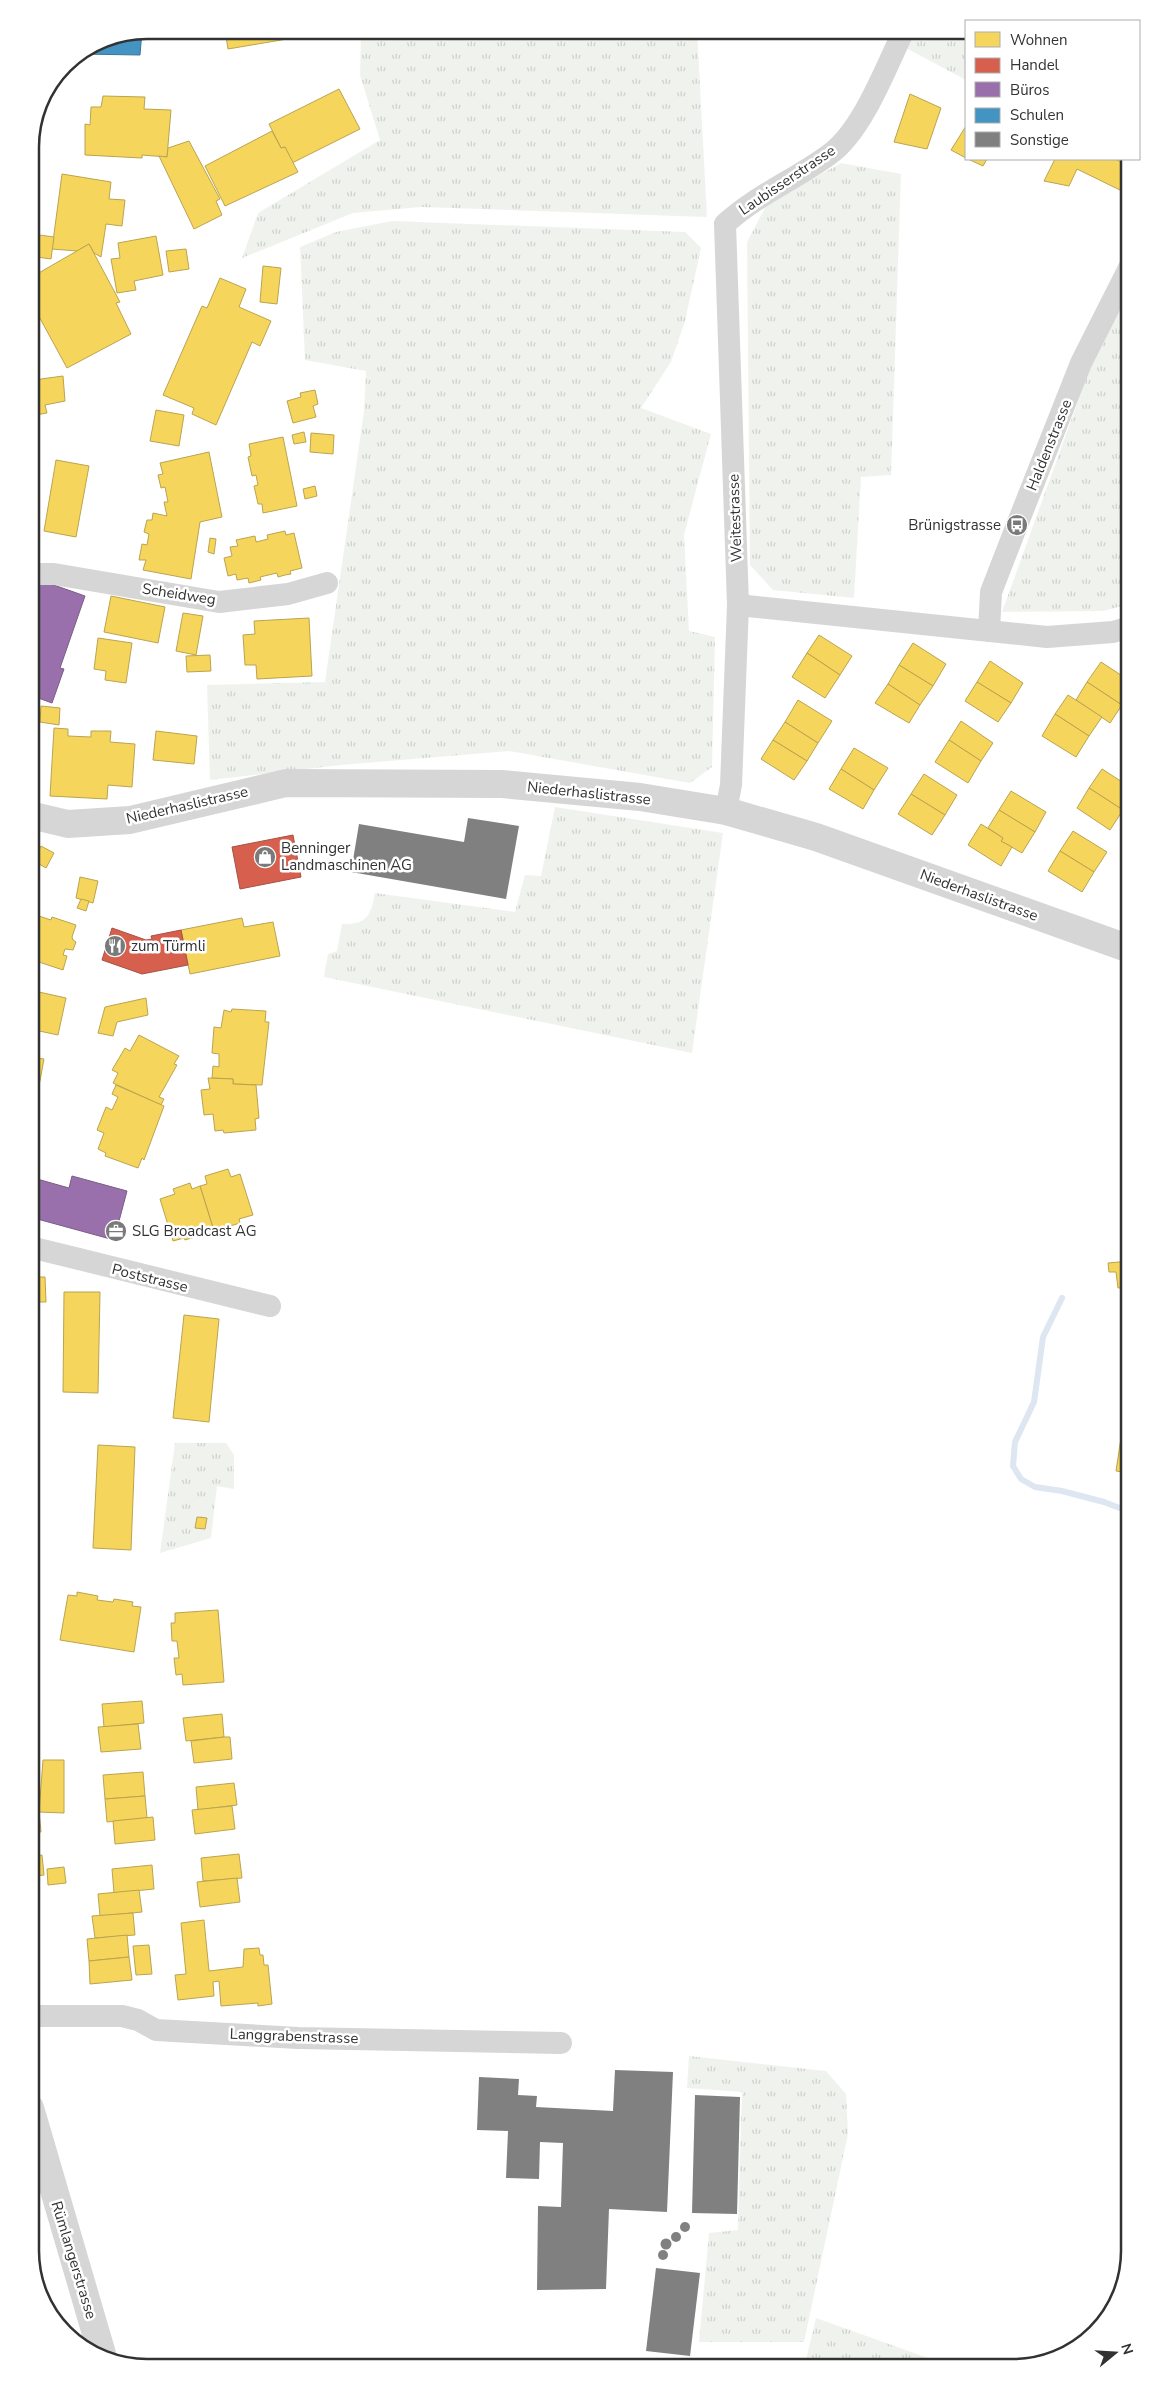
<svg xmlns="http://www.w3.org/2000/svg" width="1160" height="2398" viewBox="0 0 1160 2398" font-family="'Nunito Sans',sans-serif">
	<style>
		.grass { fill: url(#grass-tufts) }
		.homes { fill: #f6d55c; stroke: #bba44f }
		.shops { fill: #d6604d; stroke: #a55245 }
		.offices { fill: #9970ab; stroke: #7a5d87 }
		.schools { fill: #4393c3; stroke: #3e7698 }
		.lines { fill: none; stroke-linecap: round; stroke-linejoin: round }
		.stream { stroke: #dde6f1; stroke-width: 6 }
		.building { fill: #808080 }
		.minor { stroke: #d6d6d6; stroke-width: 22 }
		.tertiary { stroke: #d6d6d6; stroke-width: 28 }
		.labels { text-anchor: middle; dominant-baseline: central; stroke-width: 5; stroke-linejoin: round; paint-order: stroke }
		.street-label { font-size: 15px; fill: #323232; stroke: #fff }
		.poi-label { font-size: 15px; fill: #323232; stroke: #fff; text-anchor: start }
		.rim { fill: none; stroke: #323232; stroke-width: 2.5 }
	</style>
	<defs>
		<pattern id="grass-tufts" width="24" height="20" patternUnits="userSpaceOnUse" patternTransform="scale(1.25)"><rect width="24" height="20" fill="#f0f3ed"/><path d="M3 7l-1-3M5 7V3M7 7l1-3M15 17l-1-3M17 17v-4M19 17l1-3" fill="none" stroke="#ced1cc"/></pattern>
	</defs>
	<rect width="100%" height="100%" fill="#fff"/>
	<g class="grass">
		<polygon points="361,30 697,30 707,217 421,207 353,213 242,258 258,213 380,140 360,75"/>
		<polygon points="913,30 966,30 966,80 904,47"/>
		<polygon points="841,163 901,174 891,475 861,477 854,598 773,590 750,565 747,242 767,204"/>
		<polygon points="392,221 685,232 701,248 685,321 671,362 641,408 711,434 684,535 689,631 715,637 712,767 690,783 509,751 341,765 210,780 207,685 325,682 364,411 366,371 305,360 300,247 336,232"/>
		<polygon points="1130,291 1130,604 1103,611 1002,612 1090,368"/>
		<path d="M555,807l168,26 -31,220 -368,-76 4,-23 9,-3 5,-27c25,1 29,-9 33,-31l140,19 10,-37 16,1z"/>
		<polygon points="175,1443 226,1443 234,1455 234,1489 217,1486 211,1538 160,1553"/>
		<polygon points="689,2056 826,2071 846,2094 848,2134 804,2342 699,2342 709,2233 738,2230 742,2092 687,2088"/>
		<polygon points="816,2318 956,2368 804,2368"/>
	</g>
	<g class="homes">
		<polygon points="225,30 291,30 293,38 228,49"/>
		<polygon points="339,89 360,129 292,163 285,147 281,148 269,124"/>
		<polygon points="910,94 941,108 927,149 894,142"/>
		<polygon points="103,96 145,97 144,109 171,110 167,157 142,155 142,158 85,155 85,124 90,125 91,107 101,107"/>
		<polygon points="966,126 966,158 951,150"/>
		<polygon points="272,131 281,148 285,147 298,172 225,206 205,166"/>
		<polygon points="189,141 220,199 216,201 222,215 194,229 159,156 167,157 168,148"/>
		<polygon points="968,159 987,159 983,166"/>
		<polygon points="1055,159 1115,159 1130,166 1130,178 1124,192 1077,169 1069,186 1044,181"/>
		<polygon points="62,174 111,182 109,199 125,200 122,226 106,224 101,257 94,253 89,244 77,251 52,249"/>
		<polygon points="32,234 54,237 51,259 30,256"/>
		<polygon points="156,236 163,275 134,281 136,290 117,293 111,259 120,258 118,243"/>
		<polygon points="89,244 120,302 116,303 131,334 67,368 30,300 30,278"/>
		<polygon points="186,249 189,269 169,272 166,251"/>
		<polygon points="263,266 281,268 277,304 260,302"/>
		<polygon points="220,278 246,289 239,307 271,321 260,346 252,342 216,425 192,414 194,408 163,395 202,306 207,308"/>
		<polygon points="63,376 65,401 45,405 47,413 30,416 30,383 41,379"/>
		<polygon points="315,390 318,404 313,406 316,417 293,423 287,401 301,397 300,393"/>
		<polygon points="156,410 184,415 179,446 150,441"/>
		<polygon points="304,432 306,442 294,444 292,435"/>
		<polygon points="311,433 334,435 333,454 310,452"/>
		<polygon points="283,437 297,506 263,513 262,504 258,504 254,486 258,485 256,475 252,476 248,457 251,456 249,444"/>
		<polygon points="209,452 222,517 200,522 191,579 143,570 146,560 139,560 142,544 147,545 149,534 144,532 147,520 152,520 153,513 167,516 164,502 168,502 165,487 161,488 158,475 163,474 160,463"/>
		<polygon points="56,460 89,466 76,537 44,531"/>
		<polygon points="315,486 317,496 305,499 303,489"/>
		<polygon points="285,531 286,535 294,533 302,568 290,571 291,574 285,575 278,577 277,573 260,577 261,580 249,583 248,578 237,580 236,574 228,576 224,558 232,556 230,547 238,546 236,540 255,536 256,542 268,539 267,535"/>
		<polygon points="210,538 216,539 214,554 208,552"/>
		<polygon points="111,596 165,607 158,643 104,632"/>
		<polygon points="183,613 203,616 196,655 176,651"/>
		<polygon points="309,618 312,676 257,679 256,665 245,665 243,635 255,634 254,621"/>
		<polygon points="819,635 852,656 840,675 807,653"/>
		<polygon points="98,638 132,643 126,683 105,680 106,671 94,669"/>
		<polygon points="913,643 946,664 933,686 899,665"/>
		<polygon points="807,653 840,675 825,698 792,677"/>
		<polygon points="210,655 211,671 187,672 186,656"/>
		<polygon points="990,661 1023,683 1011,703 977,682"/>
		<polygon points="1101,662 1130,681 1130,692 1122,705 1087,682"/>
		<polygon points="899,665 933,686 920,705 888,684"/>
		<polygon points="977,682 1011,703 998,722 965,701"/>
		<polygon points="1087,682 1122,705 1110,723 1076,700"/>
		<polygon points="888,684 920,705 909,723 875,703"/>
		<polygon points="1068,695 1102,717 1089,736 1055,714"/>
		<polygon points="798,700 832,721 818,743 785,722"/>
		<polygon points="41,706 60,708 59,725 40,722"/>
		<polygon points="1055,714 1089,736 1076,757 1042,736"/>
		<polygon points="961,721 993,743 981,761 949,740"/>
		<polygon points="785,722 818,743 807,761 773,740"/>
		<polygon points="30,725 37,727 30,752"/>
		<polygon points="54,728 68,729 68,736 91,737 91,731 111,731 110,742 135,744 132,787 108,785 107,799 50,796"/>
		<polygon points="156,731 197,736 194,764 153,760"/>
		<polygon points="773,740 807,761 794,780 761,759"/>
		<polygon points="949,740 981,761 968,783 935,762"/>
		<polygon points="854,748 888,768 874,790 841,769"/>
		<polygon points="841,769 874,790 863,809 829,789"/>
		<polygon points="1102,769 1130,787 1130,798 1123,810 1089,788"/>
		<polygon points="924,774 957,795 945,815 911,794"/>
		<polygon points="1089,788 1123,810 1110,830 1077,808"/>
		<polygon points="1011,791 1046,812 1035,832 999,810"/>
		<polygon points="911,794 945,815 932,835 898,814"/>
		<polygon points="999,810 1035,832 1022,853 1001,841 1003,838 988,828"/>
		<polygon points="981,824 1003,838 1001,841 1012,847 1001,866 968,845"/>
		<polygon points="1073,831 1107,852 1094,872 1060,851"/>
		<polygon points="41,846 54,853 46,868 34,861"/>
		<polygon points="30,849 38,853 34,861 30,859"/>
		<polygon points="1060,851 1094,872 1082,892 1048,871"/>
		<polygon points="80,877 98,881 93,903 76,898"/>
		<polygon points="81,899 89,901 86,911 77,908"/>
		<polygon points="30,913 51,920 52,917 76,925 72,937 73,940 76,942 73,950 65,949 63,955 67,956 63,970 30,959"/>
		<polygon points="242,918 244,927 273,922 280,956 190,974 181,930"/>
		<polygon points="30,990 66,998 58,1035 30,1029"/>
		<polygon points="146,998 148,1015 117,1022 113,1036 98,1033 105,1007"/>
		<polygon points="232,1009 266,1011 265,1022 269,1022 262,1085 233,1084 233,1079 212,1078 213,1066 219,1067 219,1054 212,1053 214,1027 221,1028 224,1010 231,1012"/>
		<polygon points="139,1035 179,1056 174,1064 177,1065 159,1097 164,1099 161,1105 113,1083 118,1073 112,1070 125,1048 130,1051"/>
		<polygon points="30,1057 44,1059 39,1086 30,1084"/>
		<polygon points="208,1078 233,1079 233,1084 256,1085 259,1118 255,1119 256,1130 224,1133 223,1130 215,1131 213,1114 204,1115 201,1090 210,1089"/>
		<polygon points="116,1085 164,1106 144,1160 142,1158 138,1168 105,1156 106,1153 98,1149 104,1133 97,1130 106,1107 112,1110 118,1097 112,1094"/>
		<polygon points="228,1169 231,1177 240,1174 253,1215 239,1219 240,1223 214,1231 200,1186 207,1184 205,1176"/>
		<polygon points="190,1183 192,1189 200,1186 214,1231 185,1240 184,1238 173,1241 160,1199 175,1194 173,1189"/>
		<polygon points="1130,1261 1130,1287 1118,1288 1116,1272 1109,1272 1108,1263"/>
		<polygon points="30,1277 45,1277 46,1302 30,1302"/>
		<polygon points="64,1292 100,1292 98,1393 63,1392"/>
		<polygon points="184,1315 219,1319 209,1422 173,1418"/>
		<polygon points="1121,1438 1130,1440 1130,1473 1116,1471"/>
		<polygon points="98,1445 135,1447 131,1550 93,1548"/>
		<polygon points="197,1517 207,1518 205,1529 195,1528"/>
		<polygon points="30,1587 35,1621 30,1622"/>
		<polygon points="77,1592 98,1596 97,1600 113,1602 114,1599 133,1602 132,1606 141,1607 134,1652 60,1640 68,1595 77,1596"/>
		<polygon points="218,1610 224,1682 183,1685 182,1674 176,1675 174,1658 179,1658 177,1641 172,1641 171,1623 175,1623 175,1613"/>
		<polygon points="30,1632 36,1669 30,1670"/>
		<polygon points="142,1701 144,1723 104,1727 102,1704"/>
		<polygon points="222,1714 224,1737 186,1741 183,1718"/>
		<polygon points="138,1724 141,1749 101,1752 98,1727"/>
		<polygon points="224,1737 230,1737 232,1759 194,1763 191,1741"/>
		<polygon points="43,1760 64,1760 64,1813 39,1812"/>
		<polygon points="143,1772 145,1796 105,1799 103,1775"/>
		<polygon points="234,1783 237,1805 198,1810 196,1787"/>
		<polygon points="145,1796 147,1818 107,1822 105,1799"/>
		<polygon points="232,1806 235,1829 195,1834 192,1810"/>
		<polygon points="39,1811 41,1832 30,1833 33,1856 42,1855 44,1875 30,1877 30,1812"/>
		<polygon points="153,1817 155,1840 115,1844 113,1821"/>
		<polygon points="239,1854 242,1878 203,1881 201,1858"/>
		<polygon points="152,1865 154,1889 114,1893 112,1869"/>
		<polygon points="64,1867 66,1883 48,1885 47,1869"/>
		<polygon points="237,1878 240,1902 200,1907 197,1882"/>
		<polygon points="139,1890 142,1912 100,1916 98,1894"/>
		<polygon points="133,1913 135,1935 95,1938 92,1916"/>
		<polygon points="204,1920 209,1971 243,1967 244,1949 259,1948 260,1955 263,1955 264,1965 268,1965 272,2004 258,2006 258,2003 221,2006 219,1981 213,1982 214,1996 178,2000 175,1975 186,1974 181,1923"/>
		<polygon points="127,1935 129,1957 89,1961 87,1939"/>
		<polygon points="149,1945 152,1974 136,1975 133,1946"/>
		<polygon points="129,1957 132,1980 90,1984 89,1961"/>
	</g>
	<g class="shops">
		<polygon points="293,835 301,877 240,889 232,847"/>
		<polygon points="112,928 146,940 152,939 151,936 181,930 188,965 142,974 102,960"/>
	</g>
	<g class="offices">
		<polygon points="37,579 85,596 60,668 64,669 52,703 30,695 30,598"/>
		<polygon points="72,1176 127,1191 114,1240 30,1217 30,1177 69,1188"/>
	</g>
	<polygon class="schools" points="142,31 140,55 79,54 102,39"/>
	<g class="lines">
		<polyline class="stream" points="1062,1298 1043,1337 1034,1402 1015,1442 1013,1466 1021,1479 1035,1487 1062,1491 1104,1502 1125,1510 1130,1510"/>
	</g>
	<g class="building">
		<polygon points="468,818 519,826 506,899 351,872 359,824 464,842"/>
		<polygon points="615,2070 673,2072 667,2212 609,2209 606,2289 537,2290 538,2206 561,2207 563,2143 540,2142 539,2179 506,2178 508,2131 477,2130 479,2077 519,2079 518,2095 537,2096 536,2107 613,2111"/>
		<polygon points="695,2095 740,2097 737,2214 692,2213"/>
		<circle cx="685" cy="2227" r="5"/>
		<circle cx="676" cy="2237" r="5"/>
		<circle cx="666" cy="2244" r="5.5"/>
		<circle cx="663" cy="2255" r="5"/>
		<polygon points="656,2268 700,2273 690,2356 646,2351"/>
	</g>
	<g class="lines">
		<g class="minor">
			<polyline points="30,574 54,574 219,602 288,594 327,583"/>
			<polyline points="738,605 1047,637 1113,632 1130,627"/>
			<polyline points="989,631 991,592 1017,525 1081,363 1130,266"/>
			<path d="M726,811l5,-26 7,-180 -13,-381c33,-30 70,-44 105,-70 33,-24 56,-87 74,-124"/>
			<polyline points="30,1247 270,1306"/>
			<polyline points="30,2016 122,2016 138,2020 156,2030 298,2038 561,2043"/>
		</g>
		<g class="tertiary">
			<polyline points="30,815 68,824 130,820 286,783 502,784 640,797 726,811 816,837 1130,949"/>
			<polyline points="30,2108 102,2354"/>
		</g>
	</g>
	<defs>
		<g id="bus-disc" transform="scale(1.125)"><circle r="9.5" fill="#7a7a7a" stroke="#fff"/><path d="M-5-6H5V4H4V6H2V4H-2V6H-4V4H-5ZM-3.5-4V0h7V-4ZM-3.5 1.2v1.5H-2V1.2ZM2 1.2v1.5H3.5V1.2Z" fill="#fff"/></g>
		<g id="shop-disc" transform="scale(1.125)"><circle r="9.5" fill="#7a7a7a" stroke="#fff"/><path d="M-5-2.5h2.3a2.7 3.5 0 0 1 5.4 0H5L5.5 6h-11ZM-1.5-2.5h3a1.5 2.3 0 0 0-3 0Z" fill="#fff"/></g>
		<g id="restaurant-disc" transform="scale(1.125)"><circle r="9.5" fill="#7a7a7a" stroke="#fff"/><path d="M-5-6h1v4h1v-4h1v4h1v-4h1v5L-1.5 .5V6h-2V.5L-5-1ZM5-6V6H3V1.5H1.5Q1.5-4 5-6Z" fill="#fff"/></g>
		<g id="office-disc" transform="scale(1.125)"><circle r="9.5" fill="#7a7a7a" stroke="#fff"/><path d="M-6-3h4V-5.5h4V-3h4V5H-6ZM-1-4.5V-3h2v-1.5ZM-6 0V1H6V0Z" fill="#fff"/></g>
	</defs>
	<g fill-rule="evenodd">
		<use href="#bus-disc" x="1017" y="525"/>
		<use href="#shop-disc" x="265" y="857"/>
		<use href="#restaurant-disc" x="115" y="946"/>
		<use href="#office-disc" x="116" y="1231"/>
	</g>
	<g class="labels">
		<g class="street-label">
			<text transform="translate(787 180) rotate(-34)">Laubisserstrasse</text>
			<text transform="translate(1049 445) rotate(-68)">Haldenstrasse</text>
			<text transform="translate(735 518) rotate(-92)">Weitestrasse</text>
			<text transform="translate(179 594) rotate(9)">Scheidweg</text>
			<text transform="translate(589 793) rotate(6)">Niederhaslistrasse</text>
			<text transform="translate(187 805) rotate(-13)">Niederhaslistrasse</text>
			<text transform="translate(979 895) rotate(20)">Niederhaslistrasse</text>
			<text transform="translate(150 1278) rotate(14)">Poststrasse</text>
			<text transform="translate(294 2036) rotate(2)">Langgrabenstrasse</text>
			<text transform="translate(74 2260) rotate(73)">Rümlangerstrasse</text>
		</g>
		<g class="poi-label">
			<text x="1001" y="525" text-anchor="end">Brünigstrasse</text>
			<text x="281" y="848">Benninger<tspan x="281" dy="17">Landmaschinen AG</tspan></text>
			<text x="131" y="946">zum Türmli</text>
			<text x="132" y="1231">SLG Broadcast AG</text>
		</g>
	</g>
	<path d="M0 0H1160V2398H0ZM147 39H1013A108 108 0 0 1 1121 147V2251A108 108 0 0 1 1013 2359H147A108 108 0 0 1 39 2251V147A108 108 0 0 1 147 39Z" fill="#fff" fill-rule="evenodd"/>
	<path class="rim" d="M147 39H1013A108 108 0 0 1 1121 147V2251A108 108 0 0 1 1013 2359H147A108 108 0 0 1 39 2251V147A108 108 0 0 1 147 39Z"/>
	<rect x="965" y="20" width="175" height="140" fill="#ffffff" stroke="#adadad"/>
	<rect x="975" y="32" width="25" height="15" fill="#f6d55c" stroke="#adadad"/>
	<text x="1010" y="45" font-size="15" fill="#323232">Wohnen</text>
	<rect x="975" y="58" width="25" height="15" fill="#d6604d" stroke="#adadad"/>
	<text x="1010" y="70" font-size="15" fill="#323232">Handel</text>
	<rect x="975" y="82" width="25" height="15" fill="#9970ab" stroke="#adadad"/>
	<text x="1010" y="95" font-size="15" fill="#323232">Büros</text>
	<rect x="975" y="108" width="25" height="15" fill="#4393c3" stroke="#adadad"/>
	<text x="1010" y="120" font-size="15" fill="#323232">Schulen</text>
	<rect x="975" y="132" width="25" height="15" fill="#808080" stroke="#adadad"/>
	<text x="1010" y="145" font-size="15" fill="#323232">Sonstige</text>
	<g transform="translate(1115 2353) rotate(72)" stroke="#ffffff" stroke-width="4" paint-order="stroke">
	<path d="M0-4L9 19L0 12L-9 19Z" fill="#323232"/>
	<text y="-8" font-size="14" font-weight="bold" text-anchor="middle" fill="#323232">N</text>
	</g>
</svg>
